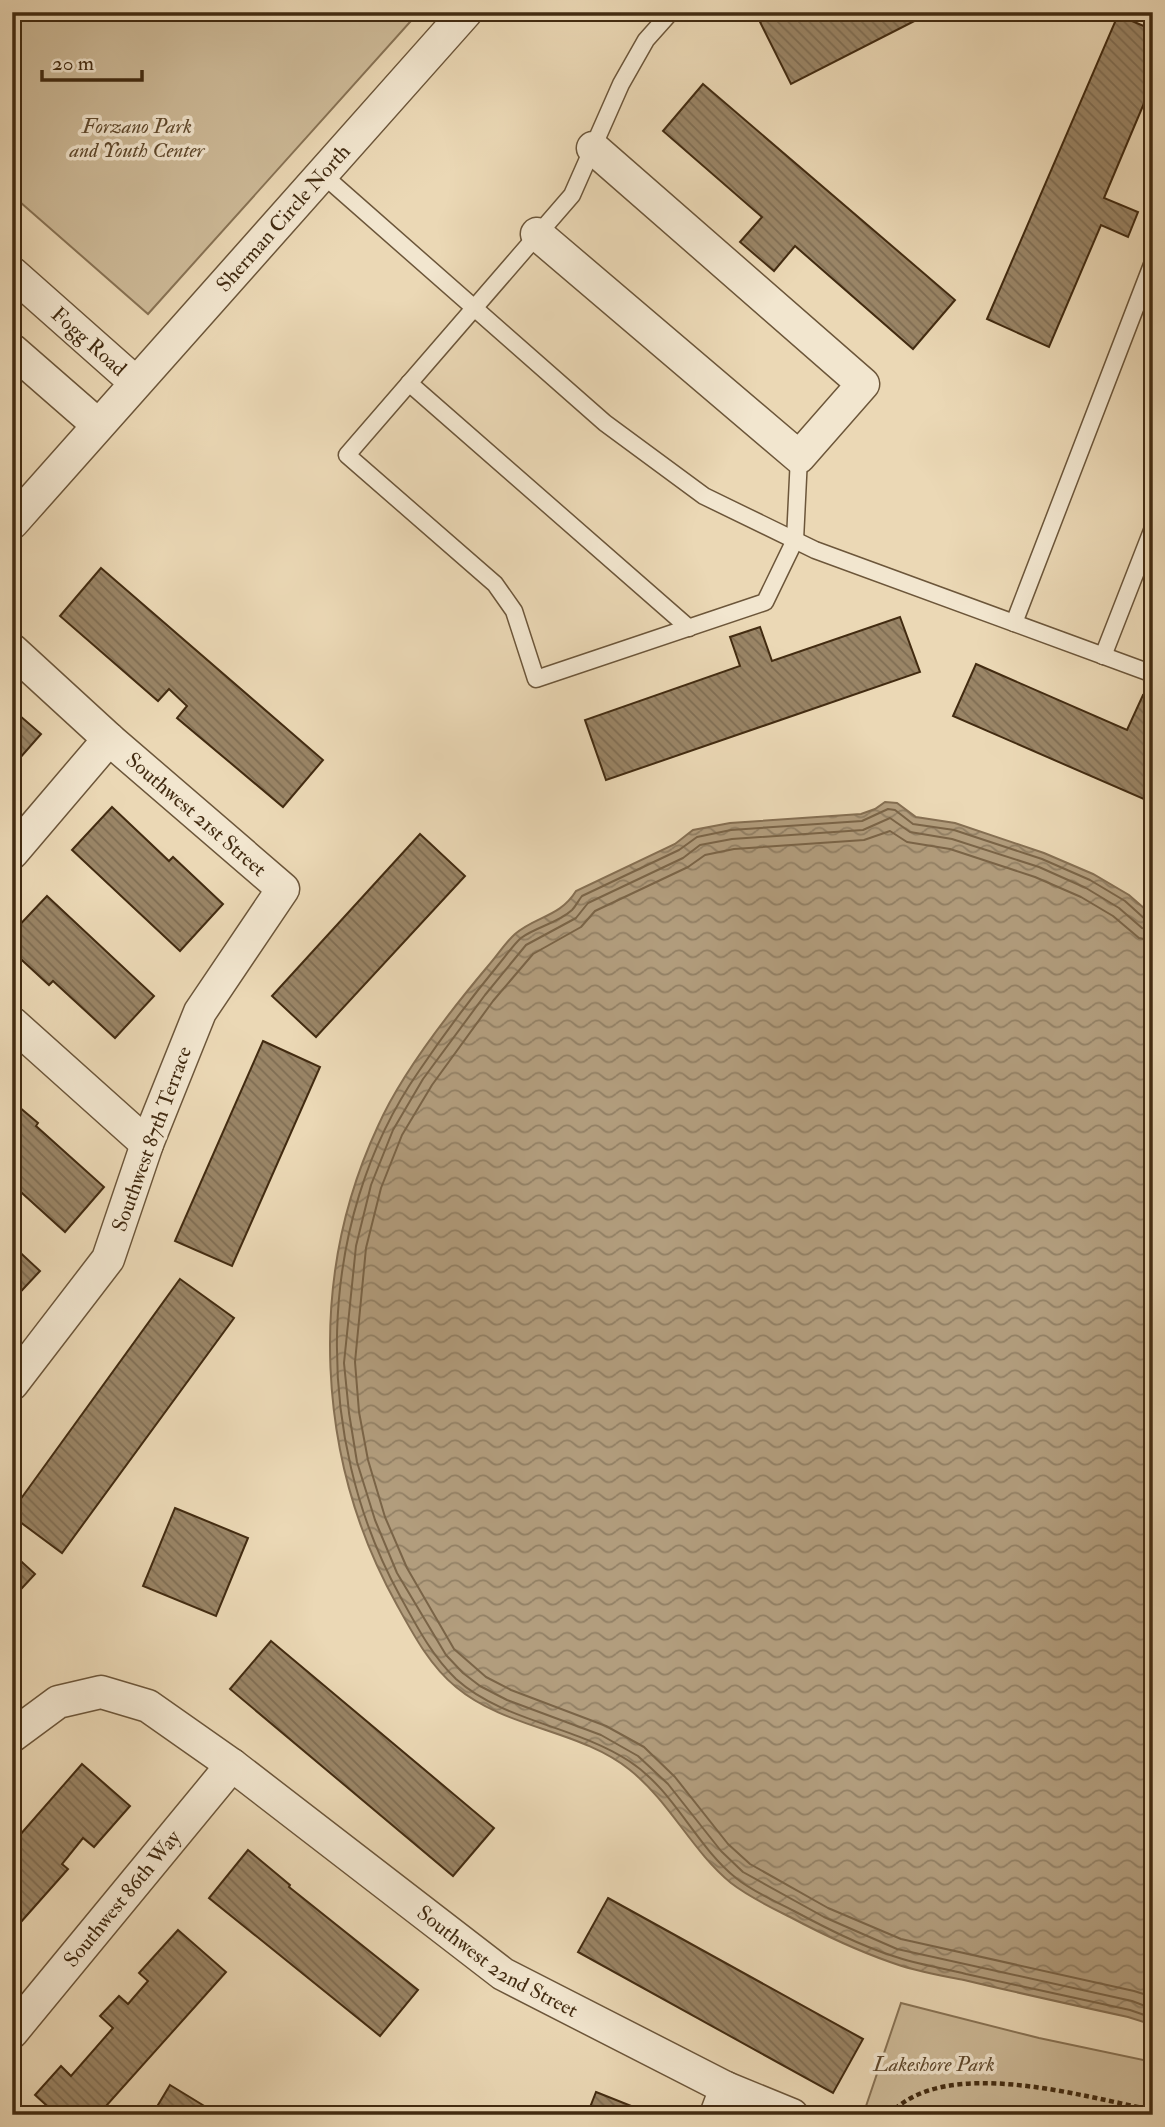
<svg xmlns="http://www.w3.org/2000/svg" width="1165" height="2127" viewBox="0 0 1165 2127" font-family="'IM FELL Double Pica',serif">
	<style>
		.park { fill: #cebb99; stroke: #887355; stroke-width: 2 }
		.water { fill: url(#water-waves); stroke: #856f52; stroke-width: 2 }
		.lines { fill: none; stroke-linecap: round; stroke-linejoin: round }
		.shore { stroke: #7a6447; stroke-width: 2 }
		.building { fill: url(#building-back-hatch); stroke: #422b11; stroke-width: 2 }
		.service-casing { stroke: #6c563a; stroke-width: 19 }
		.minor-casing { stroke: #6c563a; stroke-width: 35 }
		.path { stroke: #422b11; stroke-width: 4.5; stroke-dasharray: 5 3.5; stroke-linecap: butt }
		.service { stroke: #f2e6cf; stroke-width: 16 }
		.minor { stroke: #f2e6cf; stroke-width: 32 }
		.labels { text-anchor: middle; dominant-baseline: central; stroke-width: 7; stroke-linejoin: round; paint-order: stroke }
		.park-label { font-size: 21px; font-style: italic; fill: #5e482c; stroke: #f2e6cf }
		.street-label { font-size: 21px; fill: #422b11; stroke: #f2e6cf }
	</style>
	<defs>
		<pattern id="water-waves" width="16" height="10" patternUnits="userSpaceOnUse" patternTransform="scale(1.75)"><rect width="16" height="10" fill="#b29d7d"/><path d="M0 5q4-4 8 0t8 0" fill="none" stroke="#928065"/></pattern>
		<pattern id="building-back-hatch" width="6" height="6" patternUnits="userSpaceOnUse" patternTransform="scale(1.75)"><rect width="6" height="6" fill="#9a8566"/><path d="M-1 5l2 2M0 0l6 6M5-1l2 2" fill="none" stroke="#7f6d53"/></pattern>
	</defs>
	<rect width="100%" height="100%" fill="#ebd8b5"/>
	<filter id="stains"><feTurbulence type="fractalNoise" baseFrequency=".00286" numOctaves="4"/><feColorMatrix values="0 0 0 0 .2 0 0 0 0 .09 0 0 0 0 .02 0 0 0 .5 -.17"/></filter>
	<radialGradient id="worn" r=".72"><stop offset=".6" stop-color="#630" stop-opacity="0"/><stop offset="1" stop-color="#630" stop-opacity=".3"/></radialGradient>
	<g class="park">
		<polygon points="12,12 419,12 148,314 12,195"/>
		<polygon points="901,2003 1039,2038 1153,2062 1153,2115 863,2115"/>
	</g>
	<path class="water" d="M885,802l12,1 19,14 39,6 89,30 49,21 36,21 24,21v1109l-25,-8c-55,-12 -110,-24 -164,-37 -25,-5 -51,-9 -74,-18 -34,-12 -68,-28 -100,-45 -20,-10 -41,-20 -59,-34 -39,-32 -61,-81 -101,-113 -49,-40 -124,-41 -174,-83 -26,-21 -43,-53 -59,-82 -81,-145 -90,-327 -19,-479 23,-52 73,-116 110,-160 9,-10 17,-23 27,-32 21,-18 45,-17 61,-43l99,-47 18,-14 37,-7 131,-9 14,-5z"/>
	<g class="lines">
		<g class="shore">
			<path d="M1153,921l-7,-1 -21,-19 -35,-21 -48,-21 -88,-29 -41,-6 -18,-14 -7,-1 -26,12 -131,9 -34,7 -18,13 -97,46c-4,5 -6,10 -10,14 -14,13 -36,17 -51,28 -8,7 -15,18 -22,26 -28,34 -55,70 -80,107 -105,151 -107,366 -19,525 16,29 32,60 56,83 48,43 120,47 173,82 45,29 66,84 107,117 17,14 39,23 58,33 32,17 65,34 99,45 23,8 49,12 73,18 55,12 109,24 164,36l23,8"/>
			<polyline points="1153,930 1142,928 1119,908 1086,888 1039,867 952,839 910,832 890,818 863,830 732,839 700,845 683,858 588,903 576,918 526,945 485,995 423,1079 393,1130 371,1185 356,1246 344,1363 349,1413 357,1462 375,1520 397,1573 446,1655 463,1673 480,1686 507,1700 601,1735 638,1756 668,1784 721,1851 743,1872 824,1917 897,1949 1132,2001 1153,2009"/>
			<polyline points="1153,941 1139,938 1113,916 1081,897 1035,877 950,849 907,842 890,831 864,840 734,849 705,855 688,867 595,911 581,927 533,954 493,1001 432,1085 402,1135 381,1188 366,1248 355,1362 359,1412 368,1460 385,1517 407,1568 454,1649 486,1677 511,1690 606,1726 644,1747 675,1777 728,1844 750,1864 828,1908 901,1939 1134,1991 1153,1997"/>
		</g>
	</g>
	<g class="building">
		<polygon points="779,12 932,12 791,84 760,22"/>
		<polygon points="1118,15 1153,30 1153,82 1104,198 1138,212 1128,237 1101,225 1049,347 987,319"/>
		<polygon points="703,84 955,300 913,349 795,246 774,271 740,242 762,217 663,131"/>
		<polygon points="101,568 323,760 283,807 177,718 187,706 169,689 158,701 60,616"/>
		<polygon points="900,617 920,672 606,780 585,720 740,666 730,637 760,627 772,661"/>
		<polygon points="976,664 1127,730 1143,695 1153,699 1153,803 953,716"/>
		<polygon points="12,709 41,734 12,767"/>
		<polygon points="112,807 169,861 173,857 223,904 180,951 72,850"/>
		<polygon points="420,834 465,876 316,1037 272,996"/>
		<polygon points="47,896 154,996 115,1038 53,981 49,985 12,951 12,933"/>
		<polygon points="263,1041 320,1067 232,1266 175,1241"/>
		<polygon points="12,1101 38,1123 36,1126 104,1187 65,1232 12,1184"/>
		<polygon points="12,1245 40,1271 12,1301"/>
		<polygon points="180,1279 234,1318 62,1553 12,1516 12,1511"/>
		<polygon points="175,1508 248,1538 216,1616 143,1586"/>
		<polygon points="12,1553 35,1574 12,1599"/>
		<polygon points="271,1641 494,1828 453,1876 230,1689"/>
		<polygon points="82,1764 130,1806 94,1847 83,1838 62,1864 68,1869 12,1932 12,1844"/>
		<polygon points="248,1850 290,1885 289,1887 418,1990 380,2036 209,1898"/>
		<polygon points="608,1898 863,2039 833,2093 578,1952"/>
		<polygon points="178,1930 226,1972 98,2115 57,2115 35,2095 61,2066 71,2076 113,2028 100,2016 119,1996 128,2004 148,1981 139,1973"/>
		<polygon points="170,2085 219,2115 152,2115"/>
		<polygon points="596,2092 649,2113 648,2115 587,2115"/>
	</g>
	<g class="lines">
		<g class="service-casing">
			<g id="service">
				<polyline points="671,12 646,40 621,84 572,195 347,455 495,584 514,611 536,679 765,602 795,540 799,457"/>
				<polyline points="322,174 605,423 704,496 815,550 1153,674"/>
				<polyline points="409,383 689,628"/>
				<polyline points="1014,623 1153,262"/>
				<polyline points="1103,656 1153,528"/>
			</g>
		</g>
		<g class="minor-casing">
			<g id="minor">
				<polyline points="537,234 799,457 863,384 593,148"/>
				<path id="s1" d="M12,273l123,109"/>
				<polyline points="12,350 98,425"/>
				<path id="s2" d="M12,523l454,-511"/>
				<path id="s3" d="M12,650l97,89 174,150 -83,123 -53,132 -39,115 -96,125"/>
				<polyline points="12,853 109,739"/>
				<polyline points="12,1023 147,1144"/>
				<path id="s4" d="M12,1736l46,-34 43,-10 47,14 84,59 271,209 223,114 66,27"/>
				<path id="s5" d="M12,2032l220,-267"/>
				<polyline points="716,2115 726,2088"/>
			</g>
		</g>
		<g class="path">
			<path d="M889,2115c55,-61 194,-18 264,-5"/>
			<polyline points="952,2115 996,2115"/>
		</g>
		<use href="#service" class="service"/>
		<use href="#minor" class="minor"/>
	</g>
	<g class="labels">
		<g class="park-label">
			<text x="137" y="126">Forzano Park<tspan x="137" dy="24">and Youth Center</tspan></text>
			<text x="934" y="2064">Lakeshore Park</text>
		</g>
		<g class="street-label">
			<text stroke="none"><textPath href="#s2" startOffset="408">Sherman Circle North</textPath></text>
			<text stroke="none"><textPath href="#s1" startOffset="103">Fogg Road</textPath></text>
			<text stroke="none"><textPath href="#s3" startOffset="247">Southwest 21st Street</textPath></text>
			<text transform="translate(152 1139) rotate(-70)">Southwest 87th Terrace</text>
			<text stroke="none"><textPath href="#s5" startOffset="173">Southwest 86th Way</textPath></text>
			<text stroke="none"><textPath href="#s4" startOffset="584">Southwest 22nd Street</textPath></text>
		</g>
	</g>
	<rect width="1165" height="2127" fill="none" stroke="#ebd8b5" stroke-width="42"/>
	<rect x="14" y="14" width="1137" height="2099" fill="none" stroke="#422b11" stroke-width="3.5"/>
	<rect x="21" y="21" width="1123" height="2085" fill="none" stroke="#422b11" stroke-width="2"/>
	<path d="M42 70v10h100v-10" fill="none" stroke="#422b11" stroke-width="3.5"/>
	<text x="52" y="70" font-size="21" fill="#422b11" stroke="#f2e6cf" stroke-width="5" paint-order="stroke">20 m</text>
	<rect width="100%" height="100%" filter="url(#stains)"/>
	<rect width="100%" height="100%" fill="url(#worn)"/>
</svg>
